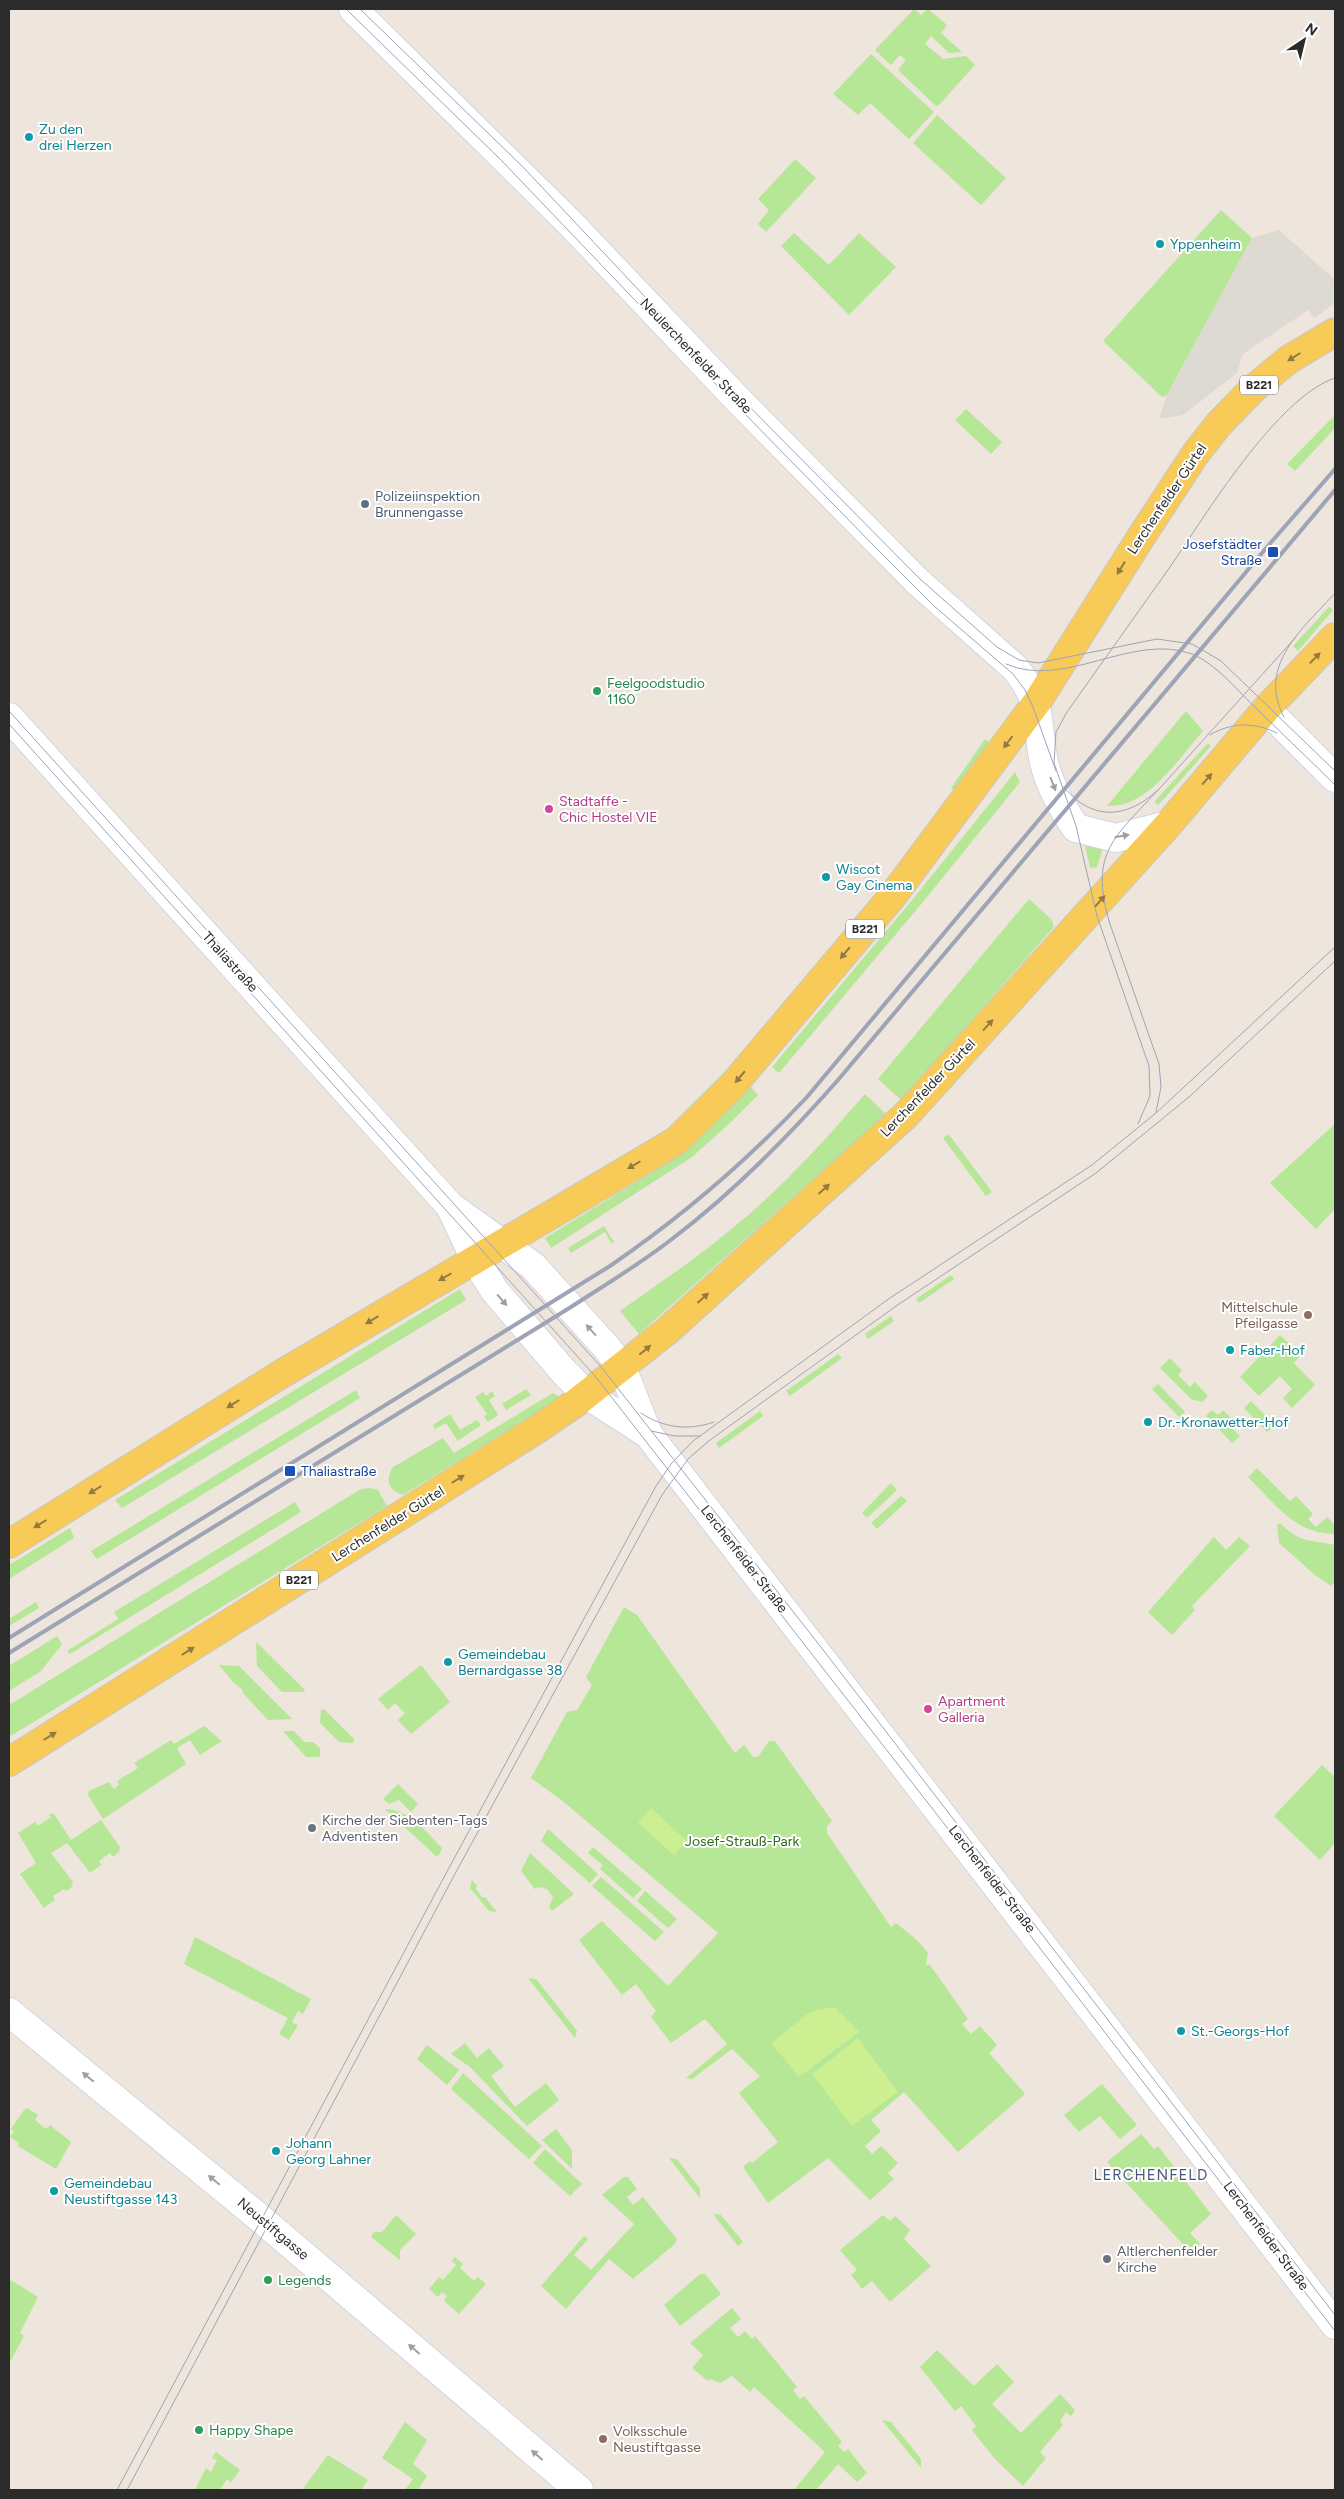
<svg xmlns="http://www.w3.org/2000/svg" width="1344" height="2499" viewBox="0 0 1344 2499" font-family="Figtree,sans-serif">
	<style>
		.green { fill: #b6e796 }
		.pitch { fill: #ccef91 }
		.plaza { fill: #ddd9d3 }
		.lines { fill: none; stroke-linecap: round; stroke-linejoin: round }
		.secondary-casing { stroke: #d1d6e4; stroke-width: 30 }
		.primary-casing { stroke: #c8c8c8; stroke-width: 30 }
		.secondary { stroke: #fff; stroke-width: 28 }
		.primary { stroke: #f8ca57; stroke-width: 28 }
		.tram { stroke: #9ea3b6; stroke-width: 1 }
		.rail { stroke: #9ea3b6; stroke-width: 4 }
		.oneway { fill: #927a41 }
		.oneway2 { fill: #a0a0a0 }
		.culture-dot { fill: #0f9aa8; stroke: #fff; stroke-width: 2 }
		.service-dot { fill: #5c6f8a; stroke: #fff; stroke-width: 2 }
		.transit-dot { fill: #1a4fb4; stroke: #fff; stroke-width: 2 }
		.leisure-dot { fill: #2e9e5b; stroke: #fff; stroke-width: 2 }
		.hotel-dot { fill: #d1479c; stroke: #fff; stroke-width: 2 }
		.education-dot { fill: #8d6e63; stroke: #fff; stroke-width: 2 }
		.worship-dot { fill: #6b7280; stroke: #fff; stroke-width: 2 }
		.labels { text-anchor: middle; dominant-baseline: central; stroke-width: 4; stroke-linejoin: round; paint-order: stroke }
		.shield { fill: #fff; stroke: #6b6b6b; stroke-width: 1 }
		.shield-label { font-size: 12px; font-weight: bold; fill: #2b2b2b }
		.culture-label { font-size: 14px; fill: #0d838f; stroke: #fff; text-anchor: start }
		.street-label { font-size: 14px; fill: #2b2b2b; stroke: #fff }
		.service-label { font-size: 14px; fill: #4e5e75; stroke: #fff; text-anchor: start }
		.transit-label { font-size: 14px; fill: #164399; stroke: #fff; text-anchor: end }
		.leisure-label { font-size: 14px; fill: #27864d; stroke: #fff; text-anchor: start }
		.hotel-label { font-size: 14px; fill: #b23c85; stroke: #fff; text-anchor: start }
		.education-label { font-size: 14px; fill: #785e54; stroke: #fff; text-anchor: end }
		.worship-label { font-size: 14px; fill: #5b616d; stroke: #fff; text-anchor: start }
		.park-label { font-size: 14px; fill: #2d6c16; stroke: #fff }
		.neighbourhood-label { font-size: 15px; letter-spacing: 1px; fill: #48557e; stroke: #fff }
	</style>
	<rect width="100%" height="100%" fill="#eee5dc"/>
	<g class="green">
		<polygon points="914,9 921,15 928,9 947,25 941,33 962,52 949,53 931,36 925,44 943,59 966,56 975,65 939,105 936,106 898,70 906,60 900,55 891,65 875,50"/>
		<polygon points="871,54 934,112 909,139 870,103 858,115 833,94"/>
		<polygon points="937,115 1006,178 981,205 913,143"/>
		<polygon points="795,159 816,178 766,232 758,224 769,210 758,199"/>
		<polygon points="1221,210 1252,238 1167,395 1162,397 1103,341"/>
		<polygon points="794,233 829,265 859,233 896,267 849,315 781,246"/>
		<polygon points="966,409 1002,442 991,454 955,420"/>
		<polygon points="1335,415 1335,428 1295,471 1287,464"/>
		<polygon points="1329,607 1333,610 1298,651 1293,646"/>
		<path d="M1186,711l17,20c-25,28 -55,77 -96,75z"/>
		<polygon points="985,739 994,746 957,793 951,788"/>
		<polygon points="1208,743 1211,746 1163,800 1158,805 1154,802"/>
		<polygon points="1015,772 1020,782 923,902 779,1073 772,1067 913,899"/>
		<polygon points="1084,841 1103,848 1097,867 1090,868"/>
		<polygon points="1029,899 1052,920 1054,927 901,1100 878,1079"/>
		<polygon points="751,1087 758,1095 731,1122 692,1157 551,1248 545,1238 659,1168 690,1146"/>
		<path d="M865,1094l21,20 -247,220 -19,-23c38,-27 77,-53 114,-84 48,-39 90,-86 131,-133z"/>
		<polygon points="1335,1124 1335,1209 1316,1229 1270,1183"/>
		<polygon points="947,1135 950,1136 992,1192 986,1196 943,1138"/>
		<polygon points="604,1226 614,1242 611,1243 605,1232 571,1253 568,1248"/>
		<polygon points="951,1275 954,1279 919,1303 916,1299"/>
		<polygon points="460,1289 466,1300 122,1508 115,1500"/>
		<polygon points="891,1316 894,1321 868,1339 865,1334"/>
		<polygon points="1280,1335 1301,1355 1294,1363 1315,1385 1292,1408 1283,1398 1292,1389 1280,1376 1259,1396 1240,1377"/>
		<polygon points="838,1354 842,1358 790,1396 786,1391"/>
		<polygon points="1170,1358 1182,1371 1178,1375 1190,1387 1195,1382 1208,1396 1202,1402 1191,1399 1160,1368"/>
		<polygon points="1158,1384 1185,1412 1179,1417 1152,1389"/>
		<polygon points="526,1389 531,1395 506,1410 502,1404"/>
		<polygon points="356,1390 360,1398 97,1559 91,1551"/>
		<polygon points="492,1391 495,1396 489,1400 498,1415 488,1422 484,1416 487,1414 475,1397 483,1392 486,1396"/>
		<path d="M553,1393l8,5 -158,97c-15,-5 -18,-15 -10,-28l50,-29 11,15z"/>
		<polygon points="1251,1401 1275,1425 1267,1432 1244,1408"/>
		<polygon points="1212,1410 1218,1415 1223,1410 1232,1419 1228,1424 1240,1436 1232,1443 1206,1416"/>
		<polygon points="760,1411 763,1416 719,1448 716,1443"/>
		<polygon points="450,1414 460,1430 477,1420 481,1425 458,1441 446,1423 435,1429 433,1425"/>
		<path d="M1257,1468l33,33 6,-5 17,18 -5,5 8,8 11,-10 8,8v9c-40,0 -61,-31 -87,-57z"/>
		<polygon points="891,1483 897,1490 867,1518 862,1513"/>
		<polygon points="370,1488 378,1490 387,1506 9,1737 9,1705 361,1489"/>
		<polygon points="901,1496 907,1501 877,1529 871,1523"/>
		<polygon points="295,1502 301,1512 70,1654 67,1651 118,1619 114,1612"/>
		<path d="M1280,1523c21,21 28,16 55,22v36l-4,5 -16,-11 -36,-32 -2,-18z"/>
		<polygon points="70,1528 74,1538 9,1579 9,1565"/>
		<polygon points="1214,1537 1226,1550 1239,1537 1250,1546 1192,1606 1195,1610 1172,1635 1148,1612"/>
		<polygon points="36,1602 39,1608 9,1626 9,1619"/>
		<polygon points="624,1607 637,1615 735,1753 744,1745 753,1757 758,1757 769,1741 775,1741 832,1821 827,1826 827,1833 891,1927 896,1923 917,1940 928,1953 926,1965 930,1965 968,2019 962,2024 971,2034 980,2026 997,2045 989,2053 1025,2094 958,2152 904,2092 871,2120 881,2131 865,2146 872,2154 881,2146 898,2163 888,2173 894,2179 870,2200 828,2158 768,2203 743,2167 750,2161 752,2163 778,2142 739,2093 760,2076 732,2049 692,2079 686,2078 727,2044 705,2019 671,2043 651,2017 656,2011 636,1984 622,1995 579,1940 602,1921 668,1986 718,1933 564,1802 531,1778 567,1712 577,1710 592,1685 586,1677"/>
		<polygon points="57,1636 62,1644 41,1671 9,1691 9,1666"/>
		<polygon points="256,1642 305,1690 304,1692 282,1692 257,1666"/>
		<polygon points="219,1665 239,1666 292,1719 268,1720 243,1693 242,1689 234,1683"/>
		<polygon points="421,1665 450,1702 411,1734 398,1720 405,1713 395,1703 388,1710 378,1699"/>
		<polygon points="324,1709 354,1739 353,1743 339,1742 320,1723 321,1710"/>
		<polygon points="204,1726 222,1741 200,1755 190,1740 177,1748 186,1764 103,1819 88,1795 89,1791 109,1782 114,1789 119,1785 117,1781 138,1768 134,1763 171,1740 174,1744"/>
		<polygon points="283,1731 294,1731 304,1742 313,1742 320,1748 320,1757 306,1757"/>
		<polygon points="1322,1765 1335,1777 1335,1843 1320,1860 1274,1816"/>
		<polygon points="398,1784 418,1804 411,1812 399,1800 389,1804 383,1799"/>
		<path d="M385,1809c24,0 42,24 57,39l-3,7 -3,1z"/>
		<polygon points="48,1814 54,1814 71,1840 101,1820 120,1847 119,1852 113,1857 110,1853 99,1861 101,1865 90,1873 67,1843 51,1853 73,1882 71,1888 66,1891 64,1889 53,1896 55,1900 44,1908 20,1874 36,1863 18,1833 35,1822 38,1826 51,1817"/>
		<polygon points="548,1829 598,1874 590,1883 541,1841"/>
		<polygon points="593,1847 642,1889 633,1898 600,1869 603,1865 588,1853"/>
		<polygon points="530,1853 574,1894 552,1911 549,1907 553,1897 547,1889 538,1887 535,1889 521,1871"/>
		<polygon points="601,1877 664,1932 655,1941 592,1886"/>
		<polygon points="472,1880 477,1886 476,1889 482,1897 485,1897 497,1912 489,1911 470,1888"/>
		<polygon points="645,1891 677,1919 668,1928 637,1901"/>
		<polygon points="195,1937 311,1999 303,2014 298,2011 292,2022 298,2025 289,2040 279,2034 288,2018 184,1964"/>
		<polygon points="528,1978 536,1979 577,2031 575,2038"/>
		<polygon points="465,2043 477,2058 489,2048 504,2066 491,2076 515,2107 546,2083 559,2100 527,2126 470,2067 451,2054"/>
		<polygon points="427,2045 459,2070 447,2085 417,2059"/>
		<polygon points="463,2073 542,2146 529,2159 451,2089"/>
		<polygon points="1102,2084 1137,2125 1120,2139 1100,2116 1079,2132 1064,2115"/>
		<polygon points="27,2108 38,2115 35,2120 46,2129 50,2125 71,2142 56,2169 18,2146 19,2143 10,2137 14,2131 11,2129 24,2110"/>
		<polygon points="556,2129 572,2150 572,2169 542,2140"/>
		<polygon points="1141,2134 1154,2149 1158,2146 1211,2214 1190,2233 1200,2244 1191,2253 1107,2162"/>
		<polygon points="545,2149 582,2184 570,2196 533,2163"/>
		<polygon points="669,2158 677,2159 700,2189 700,2198"/>
		<polygon points="624,2177 628,2177 637,2189 627,2197 633,2205 643,2197 677,2239 675,2244 633,2279 609,2259 566,2309 541,2286 584,2236 588,2239 574,2255 591,2270 634,2224 602,2195"/>
		<polygon points="713,2214 721,2215 743,2242 738,2246"/>
		<polygon points="396,2215 416,2234 400,2250 400,2260 371,2237 374,2232 382,2232"/>
		<polygon points="883,2215 890,2221 895,2216 910,2230 904,2239 931,2266 890,2302 872,2281 862,2289 851,2275 857,2270 840,2250"/>
		<polygon points="455,2257 463,2264 460,2268 474,2281 478,2277 486,2284 459,2314 444,2301 447,2296 442,2292 438,2297 429,2289 439,2277 443,2280 456,2265 452,2261"/>
		<polygon points="700,2274 705,2274 721,2294 680,2326 664,2305"/>
		<polygon points="9,2279 38,2297 20,2333 24,2336 9,2364"/>
		<polygon points="732,2308 741,2319 730,2328 738,2337 745,2331 752,2339 755,2336 797,2387 793,2390 800,2399 804,2396 842,2442 838,2446 844,2452 848,2449 867,2473 857,2482 838,2464 816,2490 794,2490 825,2452 754,2387 750,2392 732,2376 720,2383 710,2379 708,2381 692,2368 703,2355 690,2343"/>
		<polygon points="937,2350 974,2386 997,2364 1014,2382 992,2404 1021,2433 1060,2394 1075,2410 1071,2416 1066,2412 1060,2421 1063,2425 1040,2452 1046,2458 1023,2486 995,2459 972,2430 976,2426 961,2406 955,2411 920,2367"/>
		<polygon points="882,2420 891,2422 921,2459 921,2468"/>
		<polygon points="405,2422 427,2440 413,2464 427,2476 418,2490 405,2490 413,2479 382,2458"/>
		<polygon points="216,2452 240,2470 231,2482 227,2479 220,2490 195,2490 206,2468 211,2472 217,2460 212,2458"/>
		<polygon points="328,2455 368,2480 361,2490 302,2490"/>
	</g>
	<g class="pitch">
		<polygon points="651,1808 687,1841 674,1855 638,1823"/>
		<polygon points="834,2007 859,2032 799,2077 771,2043 810,2012"/>
		<polygon points="858,2038 898,2092 852,2126 812,2074"/>
	</g>
	<polygon class="plaza" points="1279,230 1334,279 1333,304 1315,318 1308,310 1243,354 1237,373 1183,415 1159,419 1167,395 1252,238"/>
	<g class="lines">
		<g class="secondary-casing">
			<g id="secondary">
				<path d="M353,9l217,214 172,181 175,177 98,87c28,35 21,49 28,90 5,24 19,50 33,70l40,10 52,-13"/>
				<polyline points="1266,709 1335,778"/>
				<polyline points="9,717 450,1206 533,1266 607,1348 622,1368 648,1434 1335,2325"/>
				<polyline points="451,1208 475,1259 494,1290 564,1372 587,1395 648,1434"/>
				<polyline points="9,2012 261,2219 579,2490"/>
			</g>
		</g>
		<g class="primary-casing">
			<g id="primary">
				<polyline points="9,1544 283,1373 676,1141 733,1085 891,898 1037,702 1143,534 1196,453 1219,424 1252,390 1288,360 1335,332"/>
				<polyline points="9,1762 536,1430 577,1402 667,1331 906,1115 1168,825 1266,709 1335,637"/>
			</g>
		</g>
		<use href="#secondary" class="secondary"/>
		<use href="#primary" class="primary"/>
		<g class="tram">
			<polyline points="346,9 501,160 696,364 880,552 934,606 1013,674 1025,690 1033,707 1056,771"/>
			<polyline points="360,9 523,167 727,384 919,578 997,647 1019,660 1038,663 1157,639 1192,644 1221,661 1335,771"/>
			<path d="M1006,664c59,26 126,-32 186,-10 24,10 43,34 61,51 27,27 55,53 82,80"/>
			<polyline points="9,711 602,1368 824,1651 1335,2315"/>
			<path d="M1284,717c-28,-52 20,-89 51,-124"/>
			<polyline points="9,724 595,1376 935,1812 1335,2331"/>
			<path d="M1210,735c21,-13 45,-13 67,-2"/>
			<path d="M1064,787c29,36 65,31 96,1l136,-151"/>
			<path d="M1156,1112l5,-25 -2,-23 -49,-140c-22,-72 5,-87 50,-136"/>
			<path d="M1138,1124l12,-28 -1,-30 -52,-150 -21,-90 -22,-63 2,-31 11,-20c34,-48 69,-97 103,-145 35,-51 107,-170 165,-189"/>
			<path d="M641,1413c22,15 48,18 73,9"/>
			<polyline points="651,1431 675,1436 700,1436"/>
			<polyline points="117,2490 450,1866 656,1486 671,1464 693,1441 890,1298 1092,1165 1156,1113 1335,947"/>
			<polyline points="127,2490 456,1872 662,1495 688,1459 710,1440 899,1304 1096,1173 1189,1097 1335,961"/>
		</g>
		<g class="rail">
			<path d="M9,1638l601,-372c73,-50 137,-105 197,-169l460,-550 68,-78"/>
			<path d="M9,1653l562,-346c34,-22 69,-43 101,-68 62,-47 115,-101 166,-159l497,-590"/>
		</g>
	</g>
	<defs><path id="oneway-solid" d="M-6-.8H1V-3.2L6.5 0L1 3.2V.8H-6Z" transform="scale(1.25)"/></defs>
	<g class="oneway">
		<use href="#oneway-solid" transform="translate(1294 357) rotate(148)"/>
		<use href="#oneway-solid" transform="translate(1121 568) rotate(122)"/>
		<use href="#oneway-solid" transform="translate(1315 658) rotate(-46)"/>
		<use href="#oneway-solid" transform="translate(1008 742) rotate(127)"/>
		<use href="#oneway-solid" transform="translate(1207 779) rotate(-49)"/>
		<use href="#oneway-solid" transform="translate(1100 901) rotate(-48)"/>
		<use href="#oneway-solid" transform="translate(845 953) rotate(130)"/>
		<use href="#oneway-solid" transform="translate(988 1025) rotate(-48)"/>
		<use href="#oneway-solid" transform="translate(740 1077) rotate(130)"/>
		<use href="#oneway-solid" transform="translate(634 1165) rotate(150)"/>
		<use href="#oneway-solid" transform="translate(824 1189) rotate(-42)"/>
		<use href="#oneway-solid" transform="translate(445 1277) rotate(150)"/>
		<use href="#oneway-solid" transform="translate(703 1298) rotate(-42)"/>
		<use href="#oneway-solid" transform="translate(372 1320) rotate(149)"/>
		<use href="#oneway-solid" transform="translate(645 1350) rotate(-40)"/>
		<use href="#oneway-solid" transform="translate(233 1404) rotate(148)"/>
		<use href="#oneway-solid" transform="translate(458 1479) rotate(-32)"/>
		<use href="#oneway-solid" transform="translate(95 1490) rotate(148)"/>
		<use href="#oneway-solid" transform="translate(40 1524) rotate(148)"/>
		<use href="#oneway-solid" transform="translate(188 1651) rotate(-32)"/>
		<use href="#oneway-solid" transform="translate(50 1736) rotate(-32)"/>
	</g>
	<g class="oneway2">
		<use href="#oneway-solid" transform="translate(1053 784) rotate(69)"/>
		<use href="#oneway-solid" transform="translate(1122 836) rotate(-10)"/>
		<use href="#oneway-solid" transform="translate(502 1300) rotate(49)"/>
		<use href="#oneway-solid" transform="translate(591 1330) rotate(-132)"/>
		<use href="#oneway-solid" transform="translate(88 2077) rotate(-140)"/>
		<use href="#oneway-solid" transform="translate(214 2180) rotate(-141)"/>
		<use href="#oneway-solid" transform="translate(414 2349) rotate(-139)"/>
		<use href="#oneway-solid" transform="translate(537 2455) rotate(-139)"/>
	</g>
	<g class="culture-dot">
		<circle cx="29" cy="137" r="5"/>
		<circle cx="1160" cy="244" r="5"/>
		<circle cx="826" cy="877" r="5"/>
		<circle cx="1230" cy="1350" r="5"/>
		<circle cx="1148" cy="1422" r="5"/>
		<circle cx="448" cy="1662" r="5"/>
		<circle cx="1181" cy="2031" r="5"/>
		<circle cx="276" cy="2151" r="5"/>
		<circle cx="54" cy="2191" r="5"/>
	</g>
	<circle class="service-dot" cx="365" cy="504" r="5"/>
	<g class="transit-dot">
		<rect x="1267" y="546" width="12" height="12" rx="2.5"/>
		<rect x="284" y="1465" width="12" height="12" rx="2.5"/>
	</g>
	<g class="leisure-dot">
		<circle cx="597" cy="691" r="5"/>
		<circle cx="268" cy="2280" r="5"/>
		<circle cx="199" cy="2430" r="5"/>
	</g>
	<g class="hotel-dot">
		<circle cx="549" cy="809" r="5"/>
		<circle cx="928" cy="1709" r="5"/>
	</g>
	<g class="education-dot">
		<circle cx="1308" cy="1315" r="5"/>
		<circle cx="603" cy="2439" r="5"/>
	</g>
	<g class="worship-dot">
		<circle cx="312" cy="1828" r="5"/>
		<circle cx="1107" cy="2259" r="5"/>
	</g>
	<g class="labels">
		<g class="shield">
			<rect x="1240" y="375.5" width="38" height="19" rx="4"/>
			<rect x="846" y="919.5" width="38" height="19" rx="4"/>
			<rect x="280" y="1570.5" width="38" height="19" rx="4"/>
		</g>
		<g class="shield-label">
			<text x="1259" y="385">B221</text>
			<text x="865" y="929">B221</text>
			<text x="299" y="1580">B221</text>
		</g>
		<g class="culture-label">
			<text x="39" y="129">Zu den<tspan x="39" dy="16">drei Herzen</tspan></text>
			<text x="1170" y="244">Yppenheim</text>
			<text x="836" y="869">Wiscot<tspan x="836" dy="16">Gay Cinema</tspan></text>
			<text x="1240" y="1350">Faber-Hof</text>
			<text x="1158" y="1422">Dr.-Kronawetter-Hof</text>
			<text x="458" y="1654">Gemeindebau<tspan x="458" dy="16">Bernardgasse 38</tspan></text>
			<text x="1191" y="2031">St.-Georgs-Hof</text>
			<text x="286" y="2143">Johann<tspan x="286" dy="16">Georg Lahner</tspan></text>
			<text x="64" y="2183">Gemeindebau<tspan x="64" dy="16">Neustiftgasse 143</tspan></text>
		</g>
		<g class="street-label">
			<text transform="translate(696 356) rotate(46)">Neulerchenfelder Straße</text>
			<text transform="translate(1167 499) rotate(-56)">Lerchenfelder Gürtel</text>
			<text transform="translate(230 962) rotate(48)">Thaliastraße</text>
			<text transform="translate(928 1088) rotate(-46)">Lerchenfelder Gürtel</text>
			<text transform="translate(388 1524) rotate(-32)">Lerchenfelder Gürtel</text>
			<text transform="translate(744 1559) rotate(52)">Lerchenfelder Straße</text>
			<text transform="translate(992 1879) rotate(52)">Lerchenfelder Straße</text>
			<text transform="translate(273 2229) rotate(40)">Neustiftgasse</text>
			<text transform="translate(1266 2236) rotate(53)">Lerchenfelder Straße</text>
		</g>
		<g class="service-label">
			<text x="375" y="496">Polizeiinspektion<tspan x="375" dy="16">Brunnengasse</tspan></text>
		</g>
		<g class="transit-label">
			<text x="1262" y="544">Josefstädter<tspan x="1262" dy="16">Straße</tspan></text>
			<text x="301" y="1471" text-anchor="start">Thaliastraße</text>
		</g>
		<g class="leisure-label">
			<text x="607" y="683">Feelgoodstudio<tspan x="607" dy="16">1160</tspan></text>
			<text x="278" y="2280">Legends</text>
			<text x="209" y="2430">Happy Shape</text>
		</g>
		<g class="hotel-label">
			<text x="559" y="801">Stadtaffe -<tspan x="559" dy="16">Chic Hostel VIE</tspan></text>
			<text x="938" y="1701">Apartment<tspan x="938" dy="16">Galleria</tspan></text>
		</g>
		<g class="education-label">
			<text x="1298" y="1307">Mittelschule<tspan x="1298" dy="16">Pfeilgasse</tspan></text>
			<text x="613" y="2431" text-anchor="start">Volksschule<tspan x="613" dy="16">Neustiftgasse</tspan></text>
		</g>
		<g class="worship-label">
			<text x="322" y="1820">Kirche der Siebenten-Tags<tspan x="322" dy="16">Adventisten</tspan></text>
			<text x="1117" y="2251">Altlerchenfelder<tspan x="1117" dy="16">Kirche</tspan></text>
		</g>
		<g class="park-label">
			<text x="742" y="1841">Josef-Strauß-Park</text>
		</g>
		<g class="neighbourhood-label">
			<text x="1151" y="2175">LERCHENFELD</text>
		</g>
	</g>
	<rect width="1344" height="2499" fill="none" stroke="#2b2b2b" stroke-width="20"/>
	<g transform="translate(1304 40) rotate(35)" stroke="#ffffff" stroke-width="4" paint-order="stroke">
	<path d="M0-4L9 19L0 12L-9 19Z" fill="#2b2b2b"/>
	<text y="-8" font-size="14" font-weight="bold" text-anchor="middle" fill="#2b2b2b">N</text>
	</g>
</svg>
